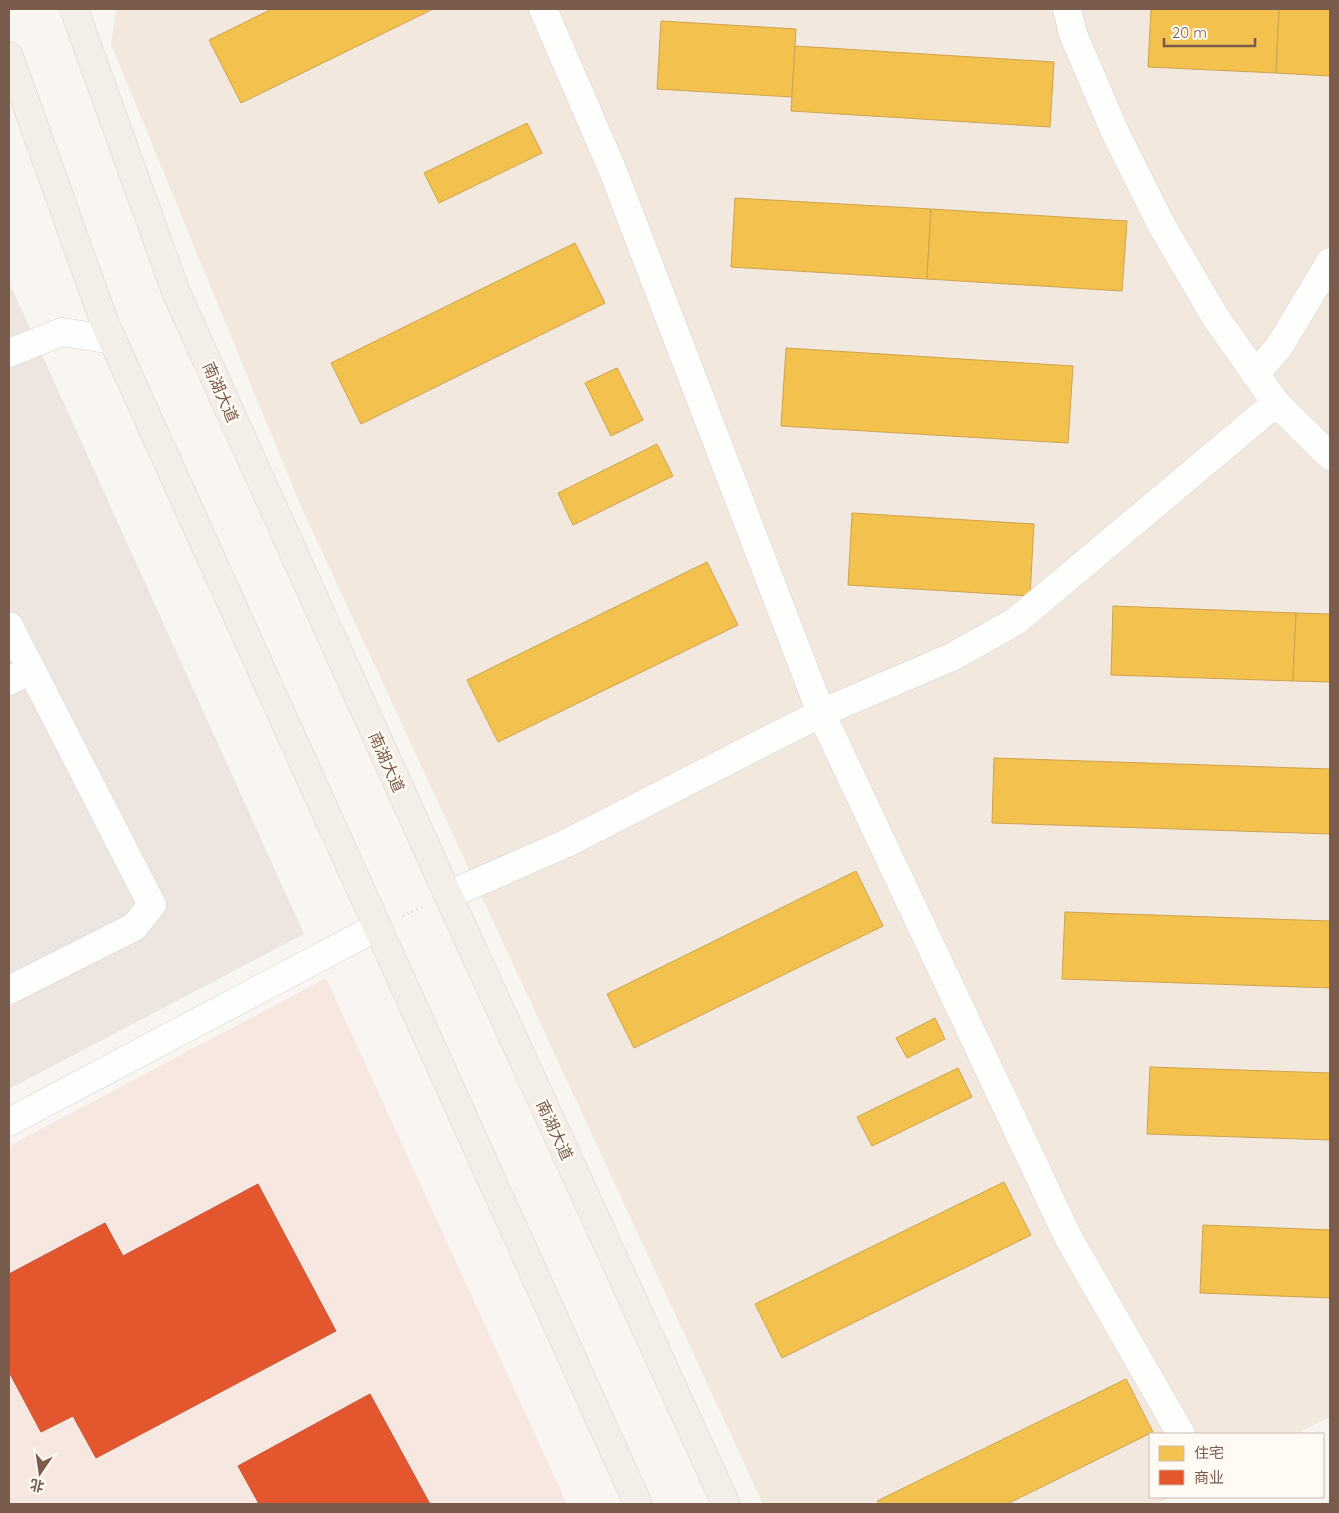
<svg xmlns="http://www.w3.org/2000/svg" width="1339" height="1513" viewBox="0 0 1339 1513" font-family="Quicksand,'Noto Sans SC',sans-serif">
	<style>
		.residential { fill: #f2e8de }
		.commercial { fill: #f6e8e1 }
		.industrial { fill: #ede5e0 }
		.homes { fill: #f2c14e; stroke: #cea34e }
		.shops { fill: #e4572e; stroke: #c45837 }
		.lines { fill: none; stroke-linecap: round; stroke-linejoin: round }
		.minor-casing { stroke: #d7d1cb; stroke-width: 29 }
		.major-casing { stroke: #dad1cc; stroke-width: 29 }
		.path { stroke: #dcd5d0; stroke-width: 3; stroke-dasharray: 1 4; stroke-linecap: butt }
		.minor { stroke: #fefefd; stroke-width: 28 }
		.major { stroke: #f3eee8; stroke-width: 28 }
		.labels { text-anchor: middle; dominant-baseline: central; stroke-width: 5; stroke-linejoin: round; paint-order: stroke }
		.street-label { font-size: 16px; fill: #7a5c4d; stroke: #fffaf3 }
	</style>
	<rect width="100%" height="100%" fill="#f9f5f0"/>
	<polygon class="residential" points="116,9 1330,9 1330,1417 1296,1434 1150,1434 1150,1497 1171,1497 1156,1504 763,1504 299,502 111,44"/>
	<polygon class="commercial" points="326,978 567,1504 9,1504 9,1146"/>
	<polygon class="industrial" points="9,282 304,934 9,1089"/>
	<g class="homes">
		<polygon points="272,9 433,9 241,103 209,40"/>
		<polygon points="1151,9 1279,9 1276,73 1148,67"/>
		<polygon points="1279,9 1330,9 1330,76 1276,73"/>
		<polygon points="661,21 796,29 792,97 657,89"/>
		<polygon points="795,46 1054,62 1050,127 791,111"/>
		<polygon points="527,123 542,153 439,203 424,173"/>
		<polygon points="735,198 931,209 927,279 731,267"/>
		<polygon points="931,209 1127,221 1122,291 927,279"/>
		<polygon points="575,243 605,303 361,424 331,363"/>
		<polygon points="786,348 1073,366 1068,443 781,426"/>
		<polygon points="617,368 643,420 611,436 585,383"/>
		<polygon points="657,444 673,476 573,525 558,493"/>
		<polygon points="852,513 1034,524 1030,596 848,585"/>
		<polygon points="707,562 738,625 498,742 467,680"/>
		<polygon points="1113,606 1296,613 1293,681 1111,675"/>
		<polygon points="1296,613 1330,614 1330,682 1293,681"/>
		<polygon points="994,758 1330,769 1330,834 992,823"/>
		<polygon points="856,871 883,926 634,1048 607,994"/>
		<polygon points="1065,912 1330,921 1330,988 1062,979"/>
		<polygon points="935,1018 945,1039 907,1058 896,1038"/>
		<polygon points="1150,1067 1330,1073 1330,1140 1147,1134"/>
		<polygon points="958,1068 972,1097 872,1146 857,1117"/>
		<polygon points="1004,1182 1031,1235 782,1358 755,1304"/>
		<polygon points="1203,1225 1330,1230 1330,1298 1200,1293"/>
		<polygon points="1126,1379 1153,1432 1007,1504 879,1504 877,1501"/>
	</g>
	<g class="shops">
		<polygon points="258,1184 336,1331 96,1458 73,1416 41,1432 9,1372 9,1274 105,1223 123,1256"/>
		<polygon points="370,1394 430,1504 259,1504 238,1466"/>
	</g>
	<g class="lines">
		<g class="minor-casing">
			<g id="minor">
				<polyline points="543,9 613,171 821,713 1068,1237 1181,1434"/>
				<polyline points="1067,9 1073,34 1115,132 1162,226 1216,318 1276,403 1330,456"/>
				<polyline points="9,353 62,332 113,340"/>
				<polyline points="1255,374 1279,347 1330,262"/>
				<polyline points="9,626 152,905 134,927 9,990"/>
				<polyline points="9,681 31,670"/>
				<polyline points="448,895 567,843 821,713 952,657 1016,621 1276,403"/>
				<polyline points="9,1122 377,927"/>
			</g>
		</g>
		<g class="major-casing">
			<g id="major">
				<polyline points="74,9 176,292 448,895 726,1504"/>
				<polyline points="9,56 104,321 638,1504"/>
			</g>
		</g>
		<polyline class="path" points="403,916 422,907"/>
		<use href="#minor" class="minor"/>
		<use href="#major" class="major"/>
	</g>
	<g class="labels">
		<g class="street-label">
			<text transform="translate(221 392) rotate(66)">南湖大道</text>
			<text transform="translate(387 762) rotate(66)">南湖大道</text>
			<text transform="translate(555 1130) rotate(65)">南湖大道</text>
		</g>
	</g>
	<rect width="1339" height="1513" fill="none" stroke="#7a5c4d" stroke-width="20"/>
	<rect x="1149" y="1433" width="175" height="65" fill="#fffaf3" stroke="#cabbb1"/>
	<rect x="1159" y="1446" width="25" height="15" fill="#f2c14e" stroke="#cabbb1"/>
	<text x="1194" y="1458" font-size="15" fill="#7a5c4d">住宅</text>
	<rect x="1159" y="1470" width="25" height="15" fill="#e4572e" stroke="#cabbb1"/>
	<text x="1194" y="1483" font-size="15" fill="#7a5c4d">商业</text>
	<g transform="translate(40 1473) rotate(193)" stroke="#fffaf3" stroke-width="4" paint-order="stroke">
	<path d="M0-4L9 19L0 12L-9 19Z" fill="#7a5c4d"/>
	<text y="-8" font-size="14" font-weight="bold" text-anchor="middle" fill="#7a5c4d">北</text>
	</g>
	<path d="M1164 38v8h91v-8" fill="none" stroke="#7a5c4d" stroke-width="2.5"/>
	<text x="1172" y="38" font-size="15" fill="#7a5c4d" stroke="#fffaf3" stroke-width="4" paint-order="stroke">20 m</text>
</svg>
